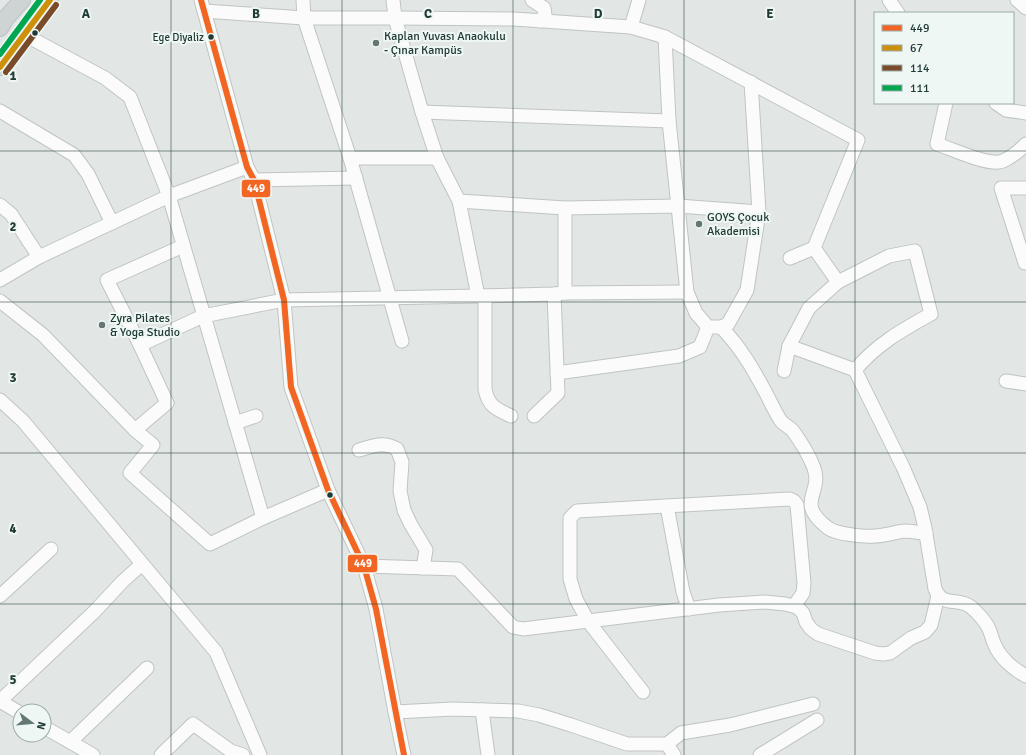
<svg xmlns="http://www.w3.org/2000/svg" width="1026" height="755" viewBox="0 0 1026 755" font-family="Signika,sans-serif">
	<style>
		.lines { fill: none; stroke-linecap: round; stroke-linejoin: round }
		.minor-casing { stroke: #bfc4c3; stroke-width: 15 }
		.major-casing { stroke: #bbc4c3; stroke-width: 18 }
		.minor { stroke: #fbfbfb; stroke-width: 13 }
		.major { stroke: #cdd4d3; stroke-width: 16 }
		.bus-1-casing { stroke: #eff7f4; stroke-width: 9 }
		.bus-2-casing { stroke: #eff7f4; stroke-width: 9 }
		.bus-3-casing { stroke: #eff7f4; stroke-width: 9 }
		.bus-4-casing { stroke: #eff7f4; stroke-width: 9 }
		.bus-1 { stroke: #f26522; stroke-width: 6 }
		.bus-2 { stroke: #cc900b; stroke-width: 6 }
		.bus-3 { stroke: #7a4b2a; stroke-width: 6 }
		.bus-4 { stroke: #00a651; stroke-width: 6 }
		.grid { fill: none; stroke: #203a36; stroke-width: 1; stroke-opacity: 0.55 }
		.bus-dot { fill: #203a36; stroke: #eff7f4; stroke-width: 1.5 }
		.poi-dot { fill: #647774; stroke: #eff7f4; stroke-width: 1.5 }
		.labels { text-anchor: middle; dominant-baseline: central; stroke-width: 4; stroke-linejoin: round; paint-order: stroke }
		.bus-label { font-size: 11px; fill: #203a36; stroke: #eff7f4; text-anchor: end }
		.poi-label { font-size: 12px; fill: #203a36; stroke: #eff7f4; text-anchor: start }
		.grid-label { font-size: 13px; text-anchor: middle; font-weight: bold; fill: #203a36; stroke: #eff7f4; stroke-width: 4; stroke-linejoin: round; paint-order: stroke }
		.line-badge { stroke: #eff7f4; stroke-width: 1.5 }
		.badge-label { font-size: 11px; text-anchor: middle; font-weight: bold; fill: #fff }
	</style>
	<rect width="100%" height="100%" fill="#e2e7e6"/>
	<g class="lines">
		<g class="minor-casing">
			<g id="minor">
				<polyline points="201,0 247,167 254,180 284,300 291,387 328,490 364,566 376,609 395,712 404,755"/>
				<polyline points="303,0 304,18 350,158 402,341"/>
				<polyline points="393,0 395,18 422,112 437,158 459,201 478,296 554,294 565,293 687,292"/>
				<polyline points="532,0 544,8 545,15 540,21"/>
				<polyline points="889,0 898,13"/>
				<polyline points="1017,0 1026,8"/>
				<polyline points="204,11 304,18 395,18 514,19 631,27 665,37 858,140 814,248 790,258"/>
				<polyline points="631,27 639,0"/>
				<polyline points="25,35 105,78 130,97 169,196 263,518 328,490"/>
				<polyline points="665,37 669,121 687,292 696,313 708,327 721,327 728,324 747,290 759,212 751,82"/>
				<path d="M946,103l-9,41c15,5 53,23 66,17 9,-4 16,-10 23,-17"/>
				<polyline points="996,103 1006,110 1026,113"/>
				<polyline points="0,111 74,155 88,174 112,223"/>
				<polyline points="422,112 669,121"/>
				<polyline points="350,158 437,158"/>
				<polyline points="254,180 356,178"/>
				<polyline points="1026,188 1001,188 1025,263 1026,263"/>
				<polyline points="459,201 565,208 678,206 759,212"/>
				<polyline points="0,205 11,214 39,257"/>
				<polyline points="565,208 565,293"/>
				<polyline points="814,248 838,282"/>
				<path d="M915,251l16,63c-29,16 -54,30 -76,56l-66,-24 20,-38 29,-26 51,-26z"/>
				<polyline points="0,280 39,257 169,196 247,167"/>
				<path d="M485,296v93c3,17 11,20 26,27"/>
				<polyline points="0,301 43,335 135,430 167,403 140,345 107,280 183,246"/>
				<path d="M721,327c21,22 32,42 46,68 4,8 9,19 14,26 3,4 9,6 12,10 8,11 16,24 21,37 9,26 -20,34 14,60 8,6 36,9 47,8 10,0 20,-4 30,-5 6,0 15,2 21,2"/>
				<polyline points="140,345 203,316 284,300 478,296"/>
				<path d="M855,370l48,97 17,40 5,21 10,61c8,19 24,8 36,18 6,5 15,15 18,22 2,4 3,10 5,14 5,14 19,26 32,33"/>
				<polyline points="784,371 789,346"/>
				<polyline points="557,373 679,356 700,347 708,327"/>
				<polyline points="1006,381 1026,384"/>
				<polyline points="0,400 23,421 216,652 260,755"/>
				<polyline points="534,416 558,393 554,294"/>
				<polyline points="235,423 256,416"/>
				<polyline points="135,430 153,445 130,473 210,544 263,518"/>
				<path d="M359,450c15,-4 24,-9 38,-1l5,13 -2,29 4,19 6,13 16,27 -3,18"/>
				<polyline points="667,506 683,592 689,609"/>
				<polyline points="364,566 458,569 513,627 523,629 719,605 765,602 785,604 797,607 803,613 806,622 811,629 818,634 875,653 883,654 890,653 911,638 925,632 931,625 938,596"/>
				<polyline points="0,596 51,549"/>
				<polyline points="643,692 588,621 576,599 570,579 570,518 577,511 790,499 794,501 797,505 804,583 803,593 794,606"/>
				<polyline points="0,701 94,612 123,581 142,564"/>
				<polyline points="0,701 20,713"/>
				<polyline points="482,710 488,755"/>
				<polyline points="395,712 453,709 518,711 539,715 571,725 627,744 667,744 681,733 730,725 813,704"/>
				<polyline points="44,727 93,755"/>
				<polyline points="70,742 147,668"/>
				<polyline points="667,744 674,755"/>
				<polyline points="161,755 193,724 231,751 243,755"/>
				<polyline points="760,755 817,720"/>
			</g>
		</g>
		<g class="major-casing">
			<g id="major">
				<polyline points="0,28 6,18 22,0"/>
				<polyline points="0,67 50,0"/>
			</g>
		</g>
		<use href="#minor" class="minor"/>
		<use href="#major" class="major"/>
		<g class="bus-1-casing">
			<polyline id="bus-1" points="201,0 247,167 254,180 284,300 291,387 328,490 364,566 376,609 404,755"/>
		</g>
		<g class="bus-2-casing">
			<polyline id="bus-2" points="0,67 50,0"/>
		</g>
		<g class="bus-3-casing">
			<polyline id="bus-3" points="6,72 56,5"/>
		</g>
		<g class="bus-4-casing">
			<polyline id="bus-4" points="0,54 40,0"/>
		</g>
		<use href="#bus-1" class="bus-1"/>
		<use href="#bus-2" class="bus-2"/>
		<use href="#bus-3" class="bus-3"/>
		<use href="#bus-4" class="bus-4"/>
	</g>
	<path class="grid" d="M171,0v755M342,0v755M513,0v755M684,0v755M855,0v755M0,151h1026M0,302h1026M0,453h1026M0,604h1026"/>
	<g class="bus-dot">
		<circle cx="35" cy="33" r="3.5"/>
		<circle cx="211" cy="37" r="3.5"/>
		<circle cx="330" cy="495" r="3.5"/>
	</g>
	<g class="poi-dot">
		<circle cx="376" cy="43" r="4"/>
		<circle cx="699" cy="224" r="4"/>
		<circle cx="102" cy="325" r="4"/>
	</g>
	<g class="labels">
		<g class="bus-label">
			<text x="204" y="37">Ege Diyaliz</text>
		</g>
		<g class="poi-label">
			<text x="384" y="36">Kaplan Yuvası Anaokulu<tspan x="384" dy="14">- Çınar Kampüs</tspan></text>
			<text x="707" y="217">GOYS Çocuk<tspan x="707" dy="14">Akademisi</tspan></text>
			<text x="110" y="318">Zyra Pilates<tspan x="110" dy="14">&amp; Yoga Studio</tspan></text>
		</g>
	</g>
	<g class="grid-label">
		<text x="86" y="18">A</text>
		<text x="256" y="18">B</text>
		<text x="428" y="18">C</text>
		<text x="598" y="18">D</text>
		<text x="770" y="18">E</text>
		<text x="13" y="80">1</text>
		<text x="13" y="231">2</text>
		<text x="13" y="382">3</text>
		<text x="13" y="533">4</text>
		<text x="13" y="684">5</text>
	</g>
	<g class="line-badge">
		<rect x="241" y="179" width="30" height="19" rx="4" fill="#f26522"/>
		<rect x="347" y="554" width="31" height="19" rx="4" fill="#f26522"/>
	</g>
	<g class="badge-label">
		<text x="256" y="192">449</text>
		<text x="363" y="567">449</text>
	</g>
	<rect x="874" y="12" width="140" height="92" fill="#eff7f4" stroke="#9caba8"/>
	<rect x="882" y="25" width="20" height="6" fill="#f26522" stroke="#9caba8"/>
	<text x="910" y="32" font-size="12" fill="#203a36">449</text>
	<rect x="882" y="45" width="20" height="6" fill="#cc900b" stroke="#9caba8"/>
	<text x="910" y="52" font-size="12" fill="#203a36">67</text>
	<rect x="882" y="65" width="20" height="6" fill="#7a4b2a" stroke="#9caba8"/>
	<text x="910" y="72" font-size="12" fill="#203a36">114</text>
	<rect x="882" y="85" width="20" height="6" fill="#00a651" stroke="#9caba8"/>
	<text x="910" y="92" font-size="12" fill="#203a36">111</text>
	<g transform="translate(32 723) rotate(106)"><circle r="19" fill="#eff7f4" stroke="#9caba8"/>
	<path d="M0-3L7 15L0 10L-7 15Z" fill="#647774"/>
	<text y="-6" font-size="11" font-weight="bold" text-anchor="middle" fill="#203a36">N</text>
	</g>
</svg>
